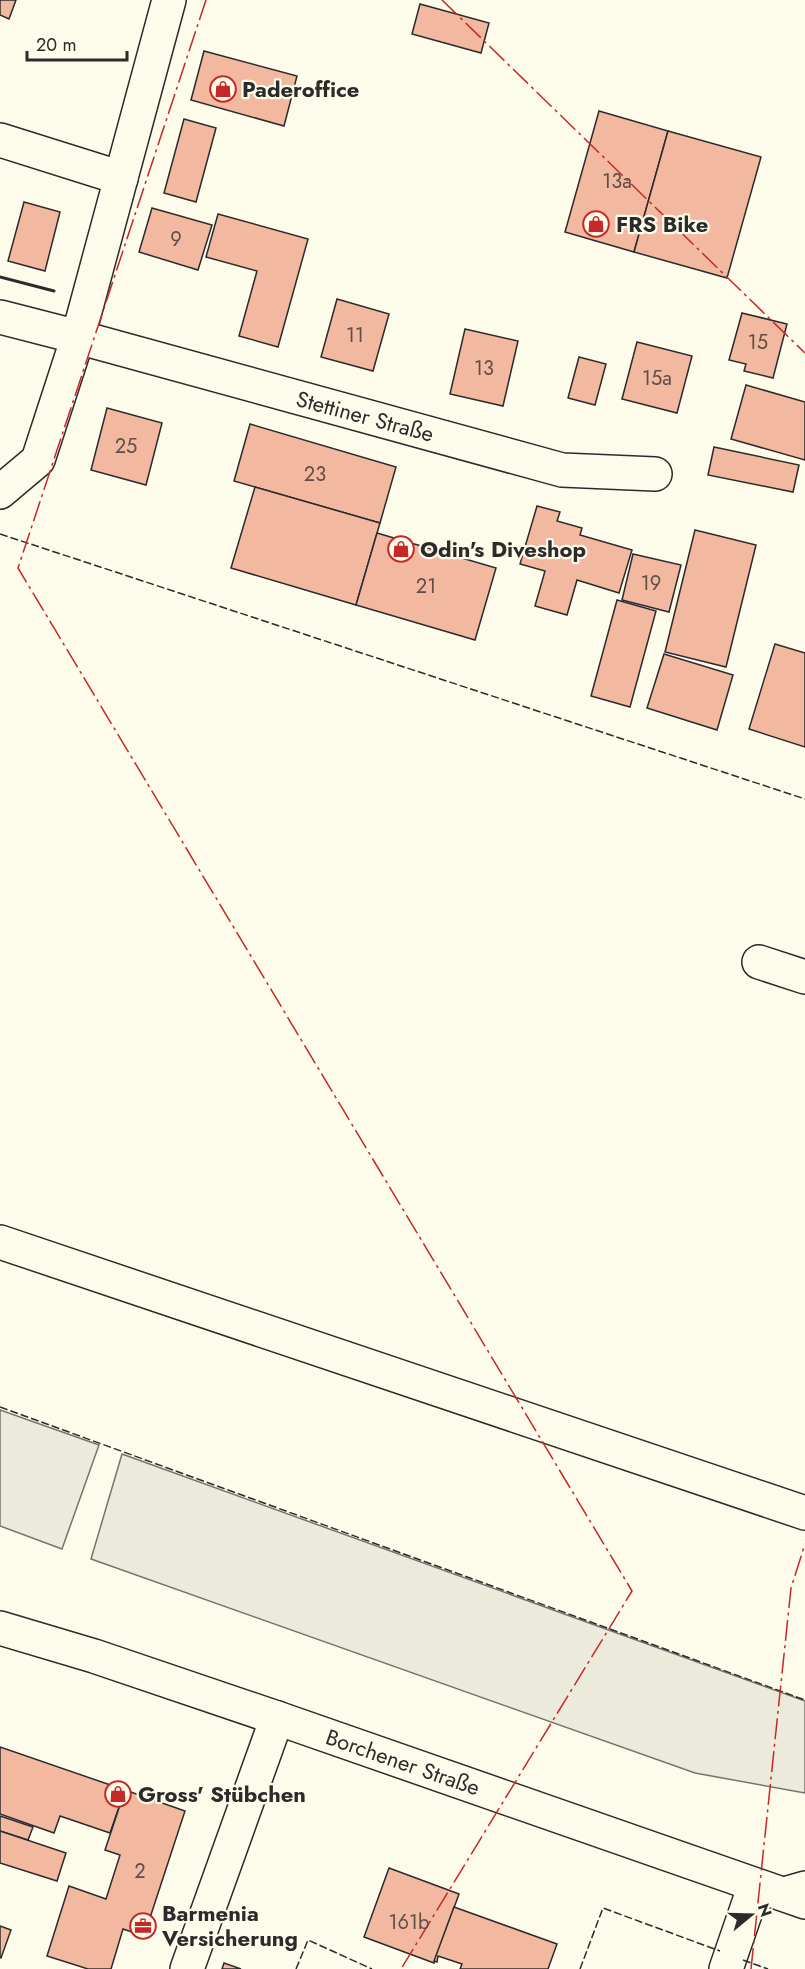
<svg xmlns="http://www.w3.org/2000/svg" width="805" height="1969" viewBox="0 0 805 1969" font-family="Jost,sans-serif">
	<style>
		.green { fill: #ecebdb; stroke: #74746e; stroke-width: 1.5 }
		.building { fill: #f2b8a0; stroke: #2b2b2b; stroke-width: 1.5 }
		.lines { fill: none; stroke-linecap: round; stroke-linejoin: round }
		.minor-casing { stroke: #2b2b2b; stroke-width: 36 }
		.major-casing { stroke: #2b2b2b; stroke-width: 36 }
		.highway-casing { stroke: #2b2b2b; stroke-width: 36 }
		.minor { stroke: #fdfbea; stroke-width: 33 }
		.major { stroke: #fdfbea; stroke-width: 33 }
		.highway { stroke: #fdfbea; stroke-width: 33 }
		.fence { stroke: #2b2b2b; stroke-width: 1.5; stroke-dasharray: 8 3; stroke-linecap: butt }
		.wall { stroke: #2b2b2b; stroke-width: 3 }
		.power { stroke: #c62828; stroke-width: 1.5; stroke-dasharray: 21 4.5 3 4.5; stroke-linecap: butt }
		.labels { text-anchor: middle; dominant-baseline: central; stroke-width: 4.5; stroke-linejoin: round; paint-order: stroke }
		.number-label { font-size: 20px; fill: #5d4e48 }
		.poi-label { font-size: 22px; font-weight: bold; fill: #2b2b2b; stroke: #fdfbea; text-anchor: start }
		.street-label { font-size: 22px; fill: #2b2b2b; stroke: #fdfbea }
	</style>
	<rect width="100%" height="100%" fill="#fdfbea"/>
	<g class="green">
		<polygon points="0,1410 99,1445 62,1549 0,1526"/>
		<polygon points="122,1454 805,1701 805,1793 695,1773 91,1559"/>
	</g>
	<g class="building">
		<polygon points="0,0 16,0 9,19 0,15"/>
		<polygon points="420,4 489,23 481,53 412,34"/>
		<polygon points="204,51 297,76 284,126 191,100"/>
		<polygon points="599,111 668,131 634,252 565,232"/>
		<polygon points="184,119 216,128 196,202 164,193"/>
		<polygon points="668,131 761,157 727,278 634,252"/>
		<polygon points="24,202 60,212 45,271 8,261"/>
		<polygon points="152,208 212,225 198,270 139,252"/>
		<polygon points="218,214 308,239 278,347 239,336 257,271 206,257"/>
		<polygon points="337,299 389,314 373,371 321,357"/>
		<polygon points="742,313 787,324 773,378 744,371 746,364 729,360"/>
		<polygon points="465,329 518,341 503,406 450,394"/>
		<polygon points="637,342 692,356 677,413 622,399"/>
		<polygon points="579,357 606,364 595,405 568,398"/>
		<polygon points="746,385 805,402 805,460 731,439"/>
		<polygon points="107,408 162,423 146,485 91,470"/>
		<polygon points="250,424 396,467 380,523 234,481"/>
		<polygon points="714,447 799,465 793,492 708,475"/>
		<polygon points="255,487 380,523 356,605 231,568"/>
		<polygon points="537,506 560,512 557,521 582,528 580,535 632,550 619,593 577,580 567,615 535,606 545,571 520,564"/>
		<polygon points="695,530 756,545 726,667 665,652"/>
		<polygon points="377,533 496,568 475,640 356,605"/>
		<polygon points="633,554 681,565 669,612 622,600"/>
		<polygon points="617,600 656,611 630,707 591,696"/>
		<polygon points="775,644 805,653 805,747 749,729"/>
		<polygon points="664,654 733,675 717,730 647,708"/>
		<polygon points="0,1747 125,1790 110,1833 60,1816 54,1833 0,1814"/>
		<polygon points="125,1790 185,1811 144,1936 123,1929 111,1969 88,1969 47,1956 69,1886 106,1899 120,1855 105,1850"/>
		<polygon points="0,1816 33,1827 28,1840 0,1831"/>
		<polygon points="0,1831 66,1853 57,1881 0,1863"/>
		<polygon points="389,1868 459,1894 434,1963 364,1937"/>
		<polygon points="454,1907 557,1944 548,1969 460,1969 462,1964 438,1956 437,1962 434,1961"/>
		<polygon points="0,1926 11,1930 1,1958 0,1957"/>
		<polygon points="224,1963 241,1969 222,1969"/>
	</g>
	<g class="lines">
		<g class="minor-casing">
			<g id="minor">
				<polyline points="0,140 121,178"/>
				<polyline points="0,317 78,337 562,470 655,474"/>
				<polyline points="0,492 38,460 78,337 169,0"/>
				<polyline points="759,962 805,977"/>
				<polyline points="0,1242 805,1513"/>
				<polyline points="187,1969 277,1718"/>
				<polyline points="726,1969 755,1885"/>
			</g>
		</g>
		<g class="major-casing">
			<polyline id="major" points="0,1628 94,1656 277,1718 805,1902"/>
		</g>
		<g class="highway-casing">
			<polyline id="highway" points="784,1894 805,1888"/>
		</g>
		<use href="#minor" class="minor"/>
		<use href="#major" class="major"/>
		<use href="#highway" class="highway"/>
		<g class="fence">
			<polyline points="0,534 805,799"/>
			<polyline points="0,1407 805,1700"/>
			<polyline points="743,1960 768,1969"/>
			<polyline points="296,1969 308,1940 372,1969"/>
			<polyline points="580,1969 603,1908 720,1951"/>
		</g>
		<polyline class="wall" points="0,277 54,291"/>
		<g class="power">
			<polyline points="206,0 18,568 632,1591 401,1969"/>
			<polyline points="442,0 805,353"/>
			<polyline points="751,1969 791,1588 805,1544"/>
		</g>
	</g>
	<defs>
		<g id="shop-ring" transform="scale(1.35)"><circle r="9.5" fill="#fdfbea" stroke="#c62828" stroke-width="1.5"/><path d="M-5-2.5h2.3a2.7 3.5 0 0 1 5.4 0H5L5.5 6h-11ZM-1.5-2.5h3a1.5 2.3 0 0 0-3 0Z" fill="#c62828"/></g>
		<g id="office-ring" transform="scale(1.35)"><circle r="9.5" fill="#fdfbea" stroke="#c62828" stroke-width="1.5"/><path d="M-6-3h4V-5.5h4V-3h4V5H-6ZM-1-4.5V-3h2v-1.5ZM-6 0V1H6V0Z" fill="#c62828"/></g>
	</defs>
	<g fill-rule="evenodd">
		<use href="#shop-ring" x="223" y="89"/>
		<use href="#shop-ring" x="596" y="224"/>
		<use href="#shop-ring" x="401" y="549"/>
		<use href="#shop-ring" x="118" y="1794"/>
		<use href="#office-ring" x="143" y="1926"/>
	</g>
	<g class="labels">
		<g class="number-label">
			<text x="617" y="181">13a</text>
			<text x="176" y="239">9</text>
			<text x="355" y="335">11</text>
			<text x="758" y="342">15</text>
			<text x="484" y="368">13</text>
			<text x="657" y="378">15a</text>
			<text x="126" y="446">25</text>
			<text x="315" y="474">23</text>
			<text x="651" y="583">19</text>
			<text x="426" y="586">21</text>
			<text x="140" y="1871">2</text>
			<text x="409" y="1922">161b</text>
		</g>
		<g class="poi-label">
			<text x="242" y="89">Paderoffice</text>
			<text x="616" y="224">FRS Bike</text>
			<text x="420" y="549">Odin's Diveshop</text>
			<text x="138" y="1794">Gross' Stübchen</text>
			<text x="162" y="1913">Barmenia<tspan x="162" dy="25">Versicherung</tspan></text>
		</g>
		<g class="street-label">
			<text transform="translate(365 416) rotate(15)">Stettiner Straße</text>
			<text transform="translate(403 1762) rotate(19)">Borchener Straße</text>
		</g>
	</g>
	<g transform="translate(751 1915) rotate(71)" stroke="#fdfbea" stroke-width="4.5" paint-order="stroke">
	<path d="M0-4.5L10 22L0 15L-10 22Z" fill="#2b2b2b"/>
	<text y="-9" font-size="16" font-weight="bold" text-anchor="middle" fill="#2b2b2b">N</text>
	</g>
	<path d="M27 51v9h100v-9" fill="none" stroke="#2b2b2b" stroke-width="3"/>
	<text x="36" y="51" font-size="18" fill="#2b2b2b" stroke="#fdfbea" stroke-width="4.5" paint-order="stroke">20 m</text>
</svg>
